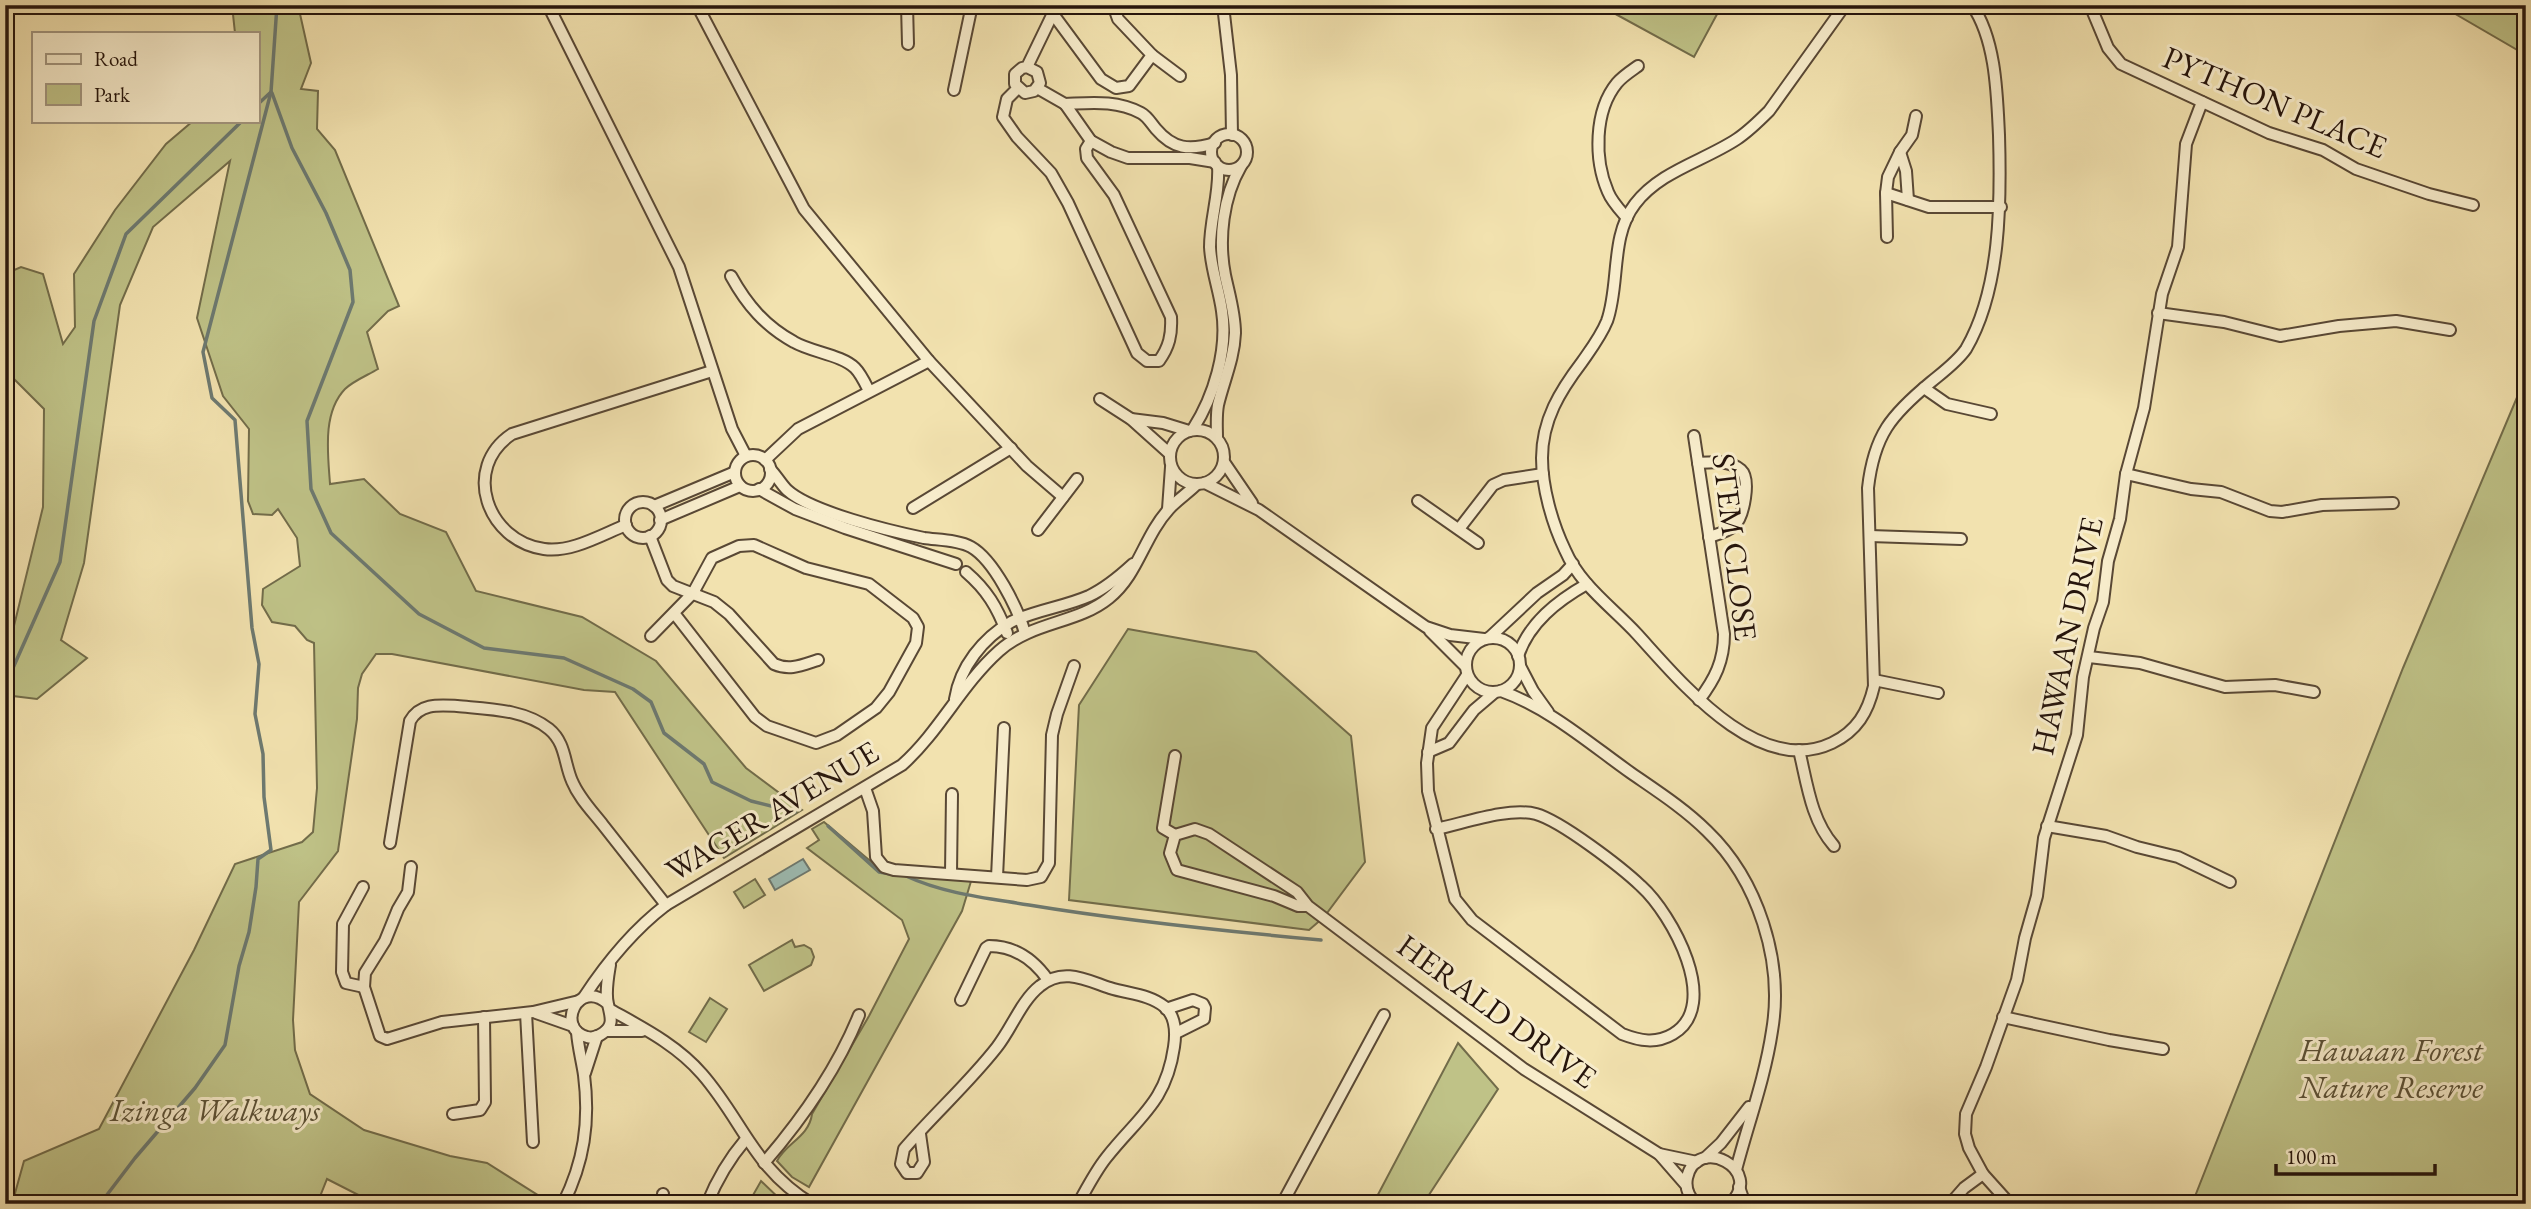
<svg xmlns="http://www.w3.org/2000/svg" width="2531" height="1209" viewBox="0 0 2531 1209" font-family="'EB Garamond',serif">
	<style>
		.green { fill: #bfc287; stroke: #726c4a; stroke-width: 2 }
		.water { fill: #9dbcb3; stroke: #6d7970; stroke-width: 2 }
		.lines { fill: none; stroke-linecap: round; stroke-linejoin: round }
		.stream { stroke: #6d7970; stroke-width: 3.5 }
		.street-casing { stroke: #594835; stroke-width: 14 }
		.street { stroke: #f7eccb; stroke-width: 10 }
		.labels { text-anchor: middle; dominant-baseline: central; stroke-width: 6; stroke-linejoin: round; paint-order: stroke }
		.street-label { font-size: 32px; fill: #26150c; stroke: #f7eccb }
		.park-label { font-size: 32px; font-style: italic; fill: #5c5237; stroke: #f7eccb }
	</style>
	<rect width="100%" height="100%" fill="#f2e2af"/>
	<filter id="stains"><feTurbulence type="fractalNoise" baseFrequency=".00286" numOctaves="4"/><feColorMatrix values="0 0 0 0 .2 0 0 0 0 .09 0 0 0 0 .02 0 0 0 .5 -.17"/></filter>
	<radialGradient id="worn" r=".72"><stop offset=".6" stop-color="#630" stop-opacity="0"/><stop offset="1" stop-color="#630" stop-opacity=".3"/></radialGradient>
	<g class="green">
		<path d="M232,5h66l13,58 -10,26 17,2 -1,38 18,21 64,156 -11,5 -21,21 11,37c-10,6 -25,12 -33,20 -23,24 -17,65 -15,95l34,-5 36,35 46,18 30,59 106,26 74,44 90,107 56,42 -78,48 -109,-166 -31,-2 -192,-36h-16l-14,20 -4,14 -1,31 -19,132 -39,51 -6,118 2,30 15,44 54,36 86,26 37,7 65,41h-176l-49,-25 -10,25h-305l12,-43 75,-32 95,-179 41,-86 67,-22 11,-10 4,-44 -3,-145 -7,-3 -12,-14 -23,-4 -10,-17 1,-16 37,-23 -3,-28 -19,-29 -6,6 -19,-1 -5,-13 1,-72 -26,-33 -26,-78 33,-157 -77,66 -33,78 -36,258 -23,77 26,18 -50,41 -32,-4v-66l8,1 30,-123 1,-98 -39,-39v-96l16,-7 22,7 20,70 12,-17 -1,-53 41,-64 51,-66 27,-23h64v-88h-22z"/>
		<polygon points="1599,5 1722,5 1694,57"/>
		<polygon points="2440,5 2526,5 2526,55"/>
		<polygon points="2526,376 2526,1204 2192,1204 2403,668"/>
		<polygon points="1128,629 1256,652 1351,736 1365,862 1324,917 1309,930 1069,900 1079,705"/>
		<path d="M824,822l51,43 13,5 84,8 -10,33 -153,276 -17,-10 -15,-16c9,-18 32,-24 35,-47l57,-98 40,-77 -7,-19 -95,-72 12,-8 -7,-11z"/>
		<polygon points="755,879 765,895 744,908 734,892"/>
		<polygon points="792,940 795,947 804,945 811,949 814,957 811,965 764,991 749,965"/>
		<polygon points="710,998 727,1009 706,1042 689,1032"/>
		<polygon points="1458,1043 1498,1089 1423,1204 1373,1204"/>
		<polygon points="761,1181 785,1204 748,1204"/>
	</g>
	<polygon class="water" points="803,859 810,870 775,890 769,879"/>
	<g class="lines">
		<g class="stream">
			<polyline points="272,93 292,148 326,213 350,270 353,302 307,421 311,489 331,533 419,614 484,648 564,658 633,689 651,702 664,733 704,764 712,782 751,801 795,812"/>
			<polyline points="257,105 271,92 277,5"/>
			<polyline points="5,686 60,562 94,321 126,234 242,121"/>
			<polyline points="828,826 879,872 891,874"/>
			<path d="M906,876c39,18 81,22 123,29 97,16 194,26 292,35"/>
			<polyline points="100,1204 135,1158 195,1088 225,1045 239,966 249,932 256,887 258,859 271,850 264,797 263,754 255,714 259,664 252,628 235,420 212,398 203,352 271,92"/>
		</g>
		<g class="street-casing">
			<g id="street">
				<polyline points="548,5 679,267 732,429 746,456"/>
				<polyline points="697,5 804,209 929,361 1027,466 1063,497"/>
				<polyline points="907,5 908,44"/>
				<polyline points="1223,5 1231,75 1232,135"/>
				<path d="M1845,5l-76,106c-10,10 -20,20 -32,28 -33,22 -77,32 -102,65 -25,32 -15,81 -28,117 -6,15 -16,28 -25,41 -22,29 -40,58 -40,96 0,29 10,65 23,92 15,35 47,57 72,84 43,47 121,144 195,109 25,-12 36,-31 42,-57l-6,-198c6,-53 23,-73 63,-106 12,-10 26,-20 35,-33 35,-60 35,-147 33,-214 -2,-41 -3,-95 -27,-130"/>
				<polyline points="2090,5 2108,48 2121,64 2269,133 2323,150 2356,169 2429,194 2473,205"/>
				<polyline points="1053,14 1101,79 1116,88 1129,86 1152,55 1118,19 1113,5"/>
				<polyline points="1152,55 1180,76"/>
				<polyline points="1027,67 1037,72 1040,83 1034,91 1025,93 1015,84 1015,74 1022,68 1027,67 1057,5"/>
				<polyline points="1037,88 1065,104 1091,141 1111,152 1128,158 1190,158 1215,162"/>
				<path d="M1017,89l-10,10 -4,18 14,20 34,36 17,30 69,150 10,8h12c10,-14 13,-26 12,-44l-57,-122 -27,-37 -1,-9 5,-8"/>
				<polyline points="954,90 972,5"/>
				<path d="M1065,104c27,-1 51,-4 76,9 6,3 10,10 15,16 17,20 33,22 59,14"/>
				<circle cx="1229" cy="152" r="18"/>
				<polyline points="1900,152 1906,171 1908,200"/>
				<polyline points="1886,193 1929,207 2001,207"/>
				<path d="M1627,218c-7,-8 -15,-16 -19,-26 -14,-32 -14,-81 9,-109 6,-7 14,-12 21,-17"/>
				<polyline points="1887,237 1886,193 1888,177 1900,152 1912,135 1916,116"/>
				<path d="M731,276c16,29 34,50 63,66 17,10 48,13 61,26 6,6 10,15 14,23"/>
				<polyline points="2158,313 2224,322 2280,336 2339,326 2396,321 2450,330"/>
				<polyline points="1924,388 1947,404 1991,414"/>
				<polyline points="1100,399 1131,419 1170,454"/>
				<polyline points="1131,419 1163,423 1189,431"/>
				<path d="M1193,429c21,-33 35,-79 29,-118 -3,-22 -11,-42 -12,-64 0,-28 10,-54 8,-81"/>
				<circle cx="1197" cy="457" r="27"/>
				<path d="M1694,436l30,198c0,27 -9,45 -25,66"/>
				<path d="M1217,438c0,-11 -1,-22 1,-33 6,-25 16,-46 17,-72 0,-20 -6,-39 -10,-58 -7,-36 -2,-78 16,-109"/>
				<circle cx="753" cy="473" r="18"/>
				<polyline points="765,460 798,429 929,361"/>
				<polyline points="1224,462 1252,503"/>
				<path d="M1698,463c14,-1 32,-3 43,7 10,9 3,47 -7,56 -7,6 -16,8 -25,11"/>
				<path d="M770,469c6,6 11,15 17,21 24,22 103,41 137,48 14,2 35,2 47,9 23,13 47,62 54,86"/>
				<polyline points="2126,474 2191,489 2221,492 2270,511 2282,512 2322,505 2393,503"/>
				<polyline points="1205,483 1259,510 1426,627 1450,635 1484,639"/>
				<polyline points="759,489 795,509 845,528 956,564"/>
				<polyline points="1418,501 1478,543"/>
				<circle cx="643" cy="520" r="18"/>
				<polyline points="654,506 735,472"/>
				<polyline points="913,508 1011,448"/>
				<polyline points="1168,509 1171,467"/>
				<polyline points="660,520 740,486"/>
				<path d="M626,525c-25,10 -55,28 -82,24 -57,-8 -83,-81 -32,-115l200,-63"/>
				<polyline points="1459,529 1493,485 1504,480 1543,474"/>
				<polyline points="1038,530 1077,479"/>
				<path d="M650,536l17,44 6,6 41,16 15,12 45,50c16,7 28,1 44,-4"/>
				<polyline points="1870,536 1961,539"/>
				<path d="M966,572c21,18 31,35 41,61"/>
				<polyline points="1430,631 1465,666"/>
				<polyline points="651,636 693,593 712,558 739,546 754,545 806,568 869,584 913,618 918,627 916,643 889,692 876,708 837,735 816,743 767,726 755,717 674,613"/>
				<circle cx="1493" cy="665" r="27"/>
				<polyline points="1489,638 1537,593 1563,575 1573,564"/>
				<path d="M1518,656c11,-33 39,-55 69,-72"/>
				<polyline points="2089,657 2140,663 2225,687 2275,685 2314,692"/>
				<polyline points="1520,666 1533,691 1548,712"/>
				<polyline points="1874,680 1938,693"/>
				<path d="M1501,691c48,17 89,53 130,82 26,18 54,36 76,58 51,49 77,130 65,200 -7,47 -24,93 -36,139"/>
				<path d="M955,699c5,-32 28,-61 56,-77 25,-12 53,-15 78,-26 17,-8 31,-20 44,-32"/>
				<path d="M1799,750c8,33 12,70 35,96"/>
				<polyline points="1428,752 1449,743 1474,710 1494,693"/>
				<polyline points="1175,756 1163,828 1175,835"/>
				<polyline points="865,788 873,811 876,857 884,867 894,870 1027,880 1041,877 1049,863 1052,735 1057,714 1074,666"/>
				<polyline points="2047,826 2106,836 2137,847 2178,857 2230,882"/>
				<path d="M1436,829c29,-6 72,-22 100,-15 25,7 85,53 105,72 31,28 81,119 32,148 -17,10 -33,7 -51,0l-150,-114 -17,-21 -27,-108 -1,-28 5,-35 35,-53"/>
				<path d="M390,843l20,-122c10,-18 29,-16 47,-15 31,3 67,3 92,23 17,14 15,34 23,52 7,17 20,30 31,44 21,27 42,53 63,80"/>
				<polyline points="411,867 408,892 398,909 385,941 365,973 364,987 380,1036 387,1039 442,1022 533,1012 579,1001"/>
				<polyline points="951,873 952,794"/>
				<polyline points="997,877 1004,728"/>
				<polyline points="363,887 343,924 342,972 346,983 364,987"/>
				<polyline points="1308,906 1298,906 1274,896 1177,870 1170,853 1175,835 1195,829 1209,834 1297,892 1308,906 1524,1069 1659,1154 1686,1185"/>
				<path d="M584,997c23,-35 48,-66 82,-92l236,-140c38,-34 59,-80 97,-114 34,-30 78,-27 110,-53 29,-23 35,-62 60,-89 8,-9 19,-16 28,-25"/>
				<path d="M961,1000l25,-52 3,-2c26,0 45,14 59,34"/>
				<path d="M608,1004c-30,-27 -53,25 -21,33 5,1 11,0 16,-4 12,-8 7,-18 5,-29 -3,-11 0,-27 2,-39"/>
				<polyline points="1166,1009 1193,1000 1203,1004 1205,1008 1204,1019 1176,1033"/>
				<path d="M611,1010c32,18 66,35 91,64 41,47 51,94 110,130"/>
				<polyline points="526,1013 533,1142"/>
				<polyline points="536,1013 573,1026"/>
				<polyline points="2003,1017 2109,1040 2163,1049"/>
				<polyline points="606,1031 642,1031"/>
				<polyline points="585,1073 597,1036"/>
				<polyline points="453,1114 480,1110 485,1102 484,1017"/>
				<path d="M920,1134l4,28 -7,11h-10l-6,-9 3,-15c30,-35 65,-66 93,-102 15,-19 24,-46 43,-61 23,-19 46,-6 70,2 19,6 39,6 55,19 11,10 11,27 9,40 -8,56 -36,70 -68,111 -11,14 -19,30 -28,46"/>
				<polyline points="1659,1154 1697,1162"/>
				<polyline points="1705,1158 1721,1143 1749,1107"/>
				<path d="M764,1163c38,-44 73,-94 95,-148"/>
				<polyline points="1739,1187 1745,1204"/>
				<path d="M563,1204c21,-42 27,-82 21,-129 -2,-14 -6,-28 -7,-43"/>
				<polyline points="662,1204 663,1194"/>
				<path d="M707,1204c10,-25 22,-45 39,-65"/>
				<polyline points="1282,1204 1384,1015"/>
				<path d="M1696,1204c-7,-7 -11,-16 -9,-26 9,-44 79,-9 43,26"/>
				<polyline points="1950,1204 1964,1188 1983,1174"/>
				<polyline points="2010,1204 1983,1174 1969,1148 1965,1134 1966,1114 1986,1067 2017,980 2025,938 2037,896 2044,838 2077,735 2083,677 2094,628 2103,602 2108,561 2120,519 2126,474 2144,408 2162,294 2178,247 2186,144 2202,102"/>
			</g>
		</g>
		<use href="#street" class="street"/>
	</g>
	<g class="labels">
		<g class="street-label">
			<text transform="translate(2275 102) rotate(23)">PYTHON PLACE</text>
			<text transform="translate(1735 547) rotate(83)">STEM CLOSE</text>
			<text transform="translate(2067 636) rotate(-78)">HAWAAN DRIVE</text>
			<text transform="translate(772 811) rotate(-31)">WAGER AVENUE</text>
			<text transform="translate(1497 1011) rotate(36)">HERALD DRIVE</text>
		</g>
		<g class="park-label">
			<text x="2391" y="1050">Hawaan Forest<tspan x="2391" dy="37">Nature Reserve</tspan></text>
			<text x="215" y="1110">Izinga Walkways</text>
		</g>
	</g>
	<rect width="2531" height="1209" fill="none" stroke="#f2e2af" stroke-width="28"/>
	<rect x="7" y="7" width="2517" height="1195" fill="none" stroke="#26150c" stroke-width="3.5"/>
	<rect x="14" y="14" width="2503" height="1181" fill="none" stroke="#26150c" stroke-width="2"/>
	<rect x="32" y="32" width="228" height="91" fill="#f7eccb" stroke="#a3967f" stroke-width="2"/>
	<rect x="46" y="54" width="35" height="10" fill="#f7eccb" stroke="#a3967f" stroke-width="2"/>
	<text x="94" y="66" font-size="21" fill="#26150c">Road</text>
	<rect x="46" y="84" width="35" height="21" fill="#bfc287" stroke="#a3967f" stroke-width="2"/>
	<text x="94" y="102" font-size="21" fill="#26150c">Park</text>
	<path d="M2276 1164v10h159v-10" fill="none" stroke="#26150c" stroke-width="3.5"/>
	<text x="2286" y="1164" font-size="21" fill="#26150c" stroke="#f7eccb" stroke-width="5" paint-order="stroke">100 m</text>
	<rect width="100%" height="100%" filter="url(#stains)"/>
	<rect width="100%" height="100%" fill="url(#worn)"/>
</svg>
